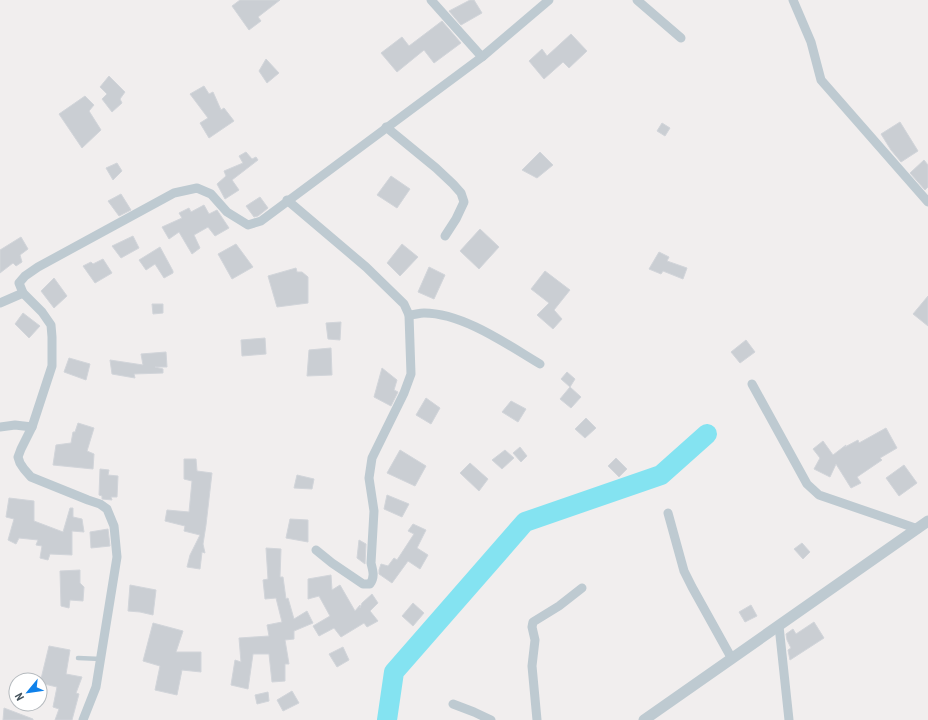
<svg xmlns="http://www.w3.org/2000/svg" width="928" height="720" viewBox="0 0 928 720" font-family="'Roboto Condensed',sans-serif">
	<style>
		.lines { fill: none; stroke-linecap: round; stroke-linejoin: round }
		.river { stroke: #84e3f1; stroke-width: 20 }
		.building { fill: #caced3; stroke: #d2d5da }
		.service { stroke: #becad1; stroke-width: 4.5 }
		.minor { stroke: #becad1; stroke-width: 9 }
		.tertiary { stroke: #becad1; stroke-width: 11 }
	</style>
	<rect width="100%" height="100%" fill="#f1eeee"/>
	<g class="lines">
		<polyline class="river" points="387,720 394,672 525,522 661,475 707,434"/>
	</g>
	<g class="building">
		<polygon points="240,0 280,0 258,17 261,21 249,30 232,6"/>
		<polygon points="470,0 474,0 482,13 461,25 449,11"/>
		<polygon points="442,21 461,43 434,63 424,50 397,72 381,53 402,37 409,46"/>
		<polygon points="571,34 587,51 569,68 563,62 544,79 529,61 542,49 547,56"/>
		<polygon points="266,59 279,73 267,83 259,71"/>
		<polygon points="109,76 125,92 120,99 122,103 112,112 102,99 107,94 100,87"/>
		<polygon points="204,86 209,94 213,92 221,110 224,108 234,121 209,138 200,123 208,118 190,94"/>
		<polygon points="85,96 94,105 89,111 101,130 82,148 59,114"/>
		<polygon points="900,122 918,151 901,162 891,150 881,134"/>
		<polygon points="662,123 670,128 665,136 657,131"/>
		<polygon points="246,152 252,159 256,157 258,160 232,180 239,190 225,199 217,184 226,176 224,171 243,163 239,156"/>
		<polygon points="540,152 553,165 537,178 522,170"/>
		<polygon points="924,160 928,165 928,187 925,190 910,173"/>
		<polygon points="117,163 122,171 113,180 106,168"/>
		<polygon points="391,176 410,189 397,208 377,195"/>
		<polygon points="121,194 131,210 119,216 108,201"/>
		<polygon points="260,197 268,208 258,216 254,217 246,206"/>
		<polygon points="204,205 209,214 217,210 229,228 215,236 208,227 194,235 200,248 192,254 179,232 169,239 162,227 182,218 179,213 189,208 191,212"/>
		<polygon points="480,229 499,247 479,269 460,251"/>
		<polygon points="133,236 139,248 121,258 112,246"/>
		<polygon points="21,237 28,249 20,255 22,262 16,266 13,263 0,273 0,250"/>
		<polygon points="236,244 253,267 232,279 218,254"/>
		<polygon points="402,244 418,257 400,276 387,263"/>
		<polygon points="160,247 173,271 173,273 164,278 155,264 146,270 139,260"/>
		<polygon points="659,252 669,257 667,261 687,268 683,279 663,271 661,274 649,269"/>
		<polygon points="103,259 112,273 95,283 83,266 91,262 93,264"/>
		<polygon points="429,267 445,275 434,299 418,292"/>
		<polygon points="296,268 297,272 302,272 308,277 308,303 277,307 268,276"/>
		<polygon points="545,271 570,290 554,310 562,319 553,329 537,315 549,303 531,289"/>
		<polygon points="54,278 67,296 54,308 41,291"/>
		<polygon points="928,296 928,326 913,314"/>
		<polygon points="152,304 163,304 163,313 153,314"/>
		<polygon points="23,313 40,326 29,338 15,324"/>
		<polygon points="341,322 340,340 328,339 326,323"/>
		<polygon points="265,338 266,354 242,356 241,340"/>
		<polygon points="746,340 755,352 740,363 731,352"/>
		<polygon points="331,348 332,375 307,376 309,350"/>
		<polygon points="166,352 167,367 155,367 163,369 163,373 134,374 135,378 112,374 110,360 143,365 141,354"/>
		<polygon points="69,358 90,364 86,380 64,372"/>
		<polygon points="382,368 397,380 394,390 398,392 391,406 374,397"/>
		<polygon points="567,372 575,379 570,387 561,379"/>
		<polygon points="570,387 581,397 571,408 560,399"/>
		<polygon points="426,398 440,408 431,424 416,415"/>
		<polygon points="511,401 526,409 518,422 502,412"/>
		<polygon points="586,418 596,428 585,438 575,429"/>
		<polygon points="78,423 94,428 87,451 94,454 93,469 53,465 56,445 71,443 73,432 75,432"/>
		<polygon points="886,428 897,448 880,458 882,460 857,477 861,483 851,488 836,464 830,477 814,469 820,458 813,449 823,441 833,455 846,445 845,447 858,440 859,443"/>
		<polygon points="520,447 527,456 521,462 513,453"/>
		<polygon points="400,450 426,466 415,486 387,473"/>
		<polygon points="505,450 514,458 502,469 492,460"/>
		<polygon points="616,458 627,469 619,477 608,466"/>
		<polygon points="184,459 196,459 197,471 212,473 206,525 203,544 205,553 202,552 200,569 187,567 190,555 200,535 184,531 185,526 165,521 167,510 189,512 192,481 184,479"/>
		<polygon points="470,463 488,479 479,491 460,473"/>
		<polygon points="904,465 917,483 899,496 886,478"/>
		<polygon points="100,469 109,470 108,475 118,476 117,497 111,497 112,500 102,499 102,496 99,495"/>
		<polygon points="297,475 314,479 312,489 294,488"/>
		<polygon points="387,495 409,504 402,517 384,509"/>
		<polygon points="9,498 34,501 34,521 63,532 70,508 73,508 73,517 82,519 84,532 72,531 72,555 50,554 48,560 40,558 42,546 36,545 38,540 19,538 16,544 8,540 14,519 6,517"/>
		<polygon points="290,519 308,520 308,542 286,538"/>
		<polygon points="413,524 426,530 417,548 428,555 420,569 408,561 392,583 379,574 379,570 381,564 388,566 394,558 397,560 414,534 408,531"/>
		<polygon points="108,529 110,546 91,548 90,532"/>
		<polygon points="359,540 366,544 365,564 357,558"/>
		<polygon points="802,543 810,552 803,559 794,549"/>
		<polygon points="266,548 281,549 280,577 283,577 286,599 288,598 294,619 307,611 313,623 294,631 294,639 285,640 289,664 285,664 285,681 272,682 269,654 253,654 248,689 231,685 235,660 241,662 239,638 269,636 267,625 282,622 276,598 265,599 263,580 268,579"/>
		<polygon points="80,570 80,583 84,587 83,601 70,600 69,608 61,606 60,571"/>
		<polygon points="331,575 332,590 340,585 355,611 360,605 360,608 362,603 372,594 378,603 370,611 378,621 367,627 364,623 341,637 334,628 319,636 313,626 330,616 319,596 308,599 308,579"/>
		<polygon points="130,585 156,590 153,615 140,612 128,611"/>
		<polygon points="413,603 424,613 413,626 402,616"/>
		<polygon points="751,605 757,616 745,622 739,612"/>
		<polygon points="814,622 824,638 790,660 788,650 791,648 787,640 786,634 793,629 796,634"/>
		<polygon points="153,623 183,631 176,652 201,652 201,672 182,670 177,695 155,690 160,666 143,661"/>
		<polygon points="49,646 70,650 66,674 82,677 76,693 79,694 72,720 55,720 59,709 53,707 57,687 40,683"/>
		<polygon points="343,647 349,660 337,667 329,654"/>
		<polygon points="292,691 299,703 283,711 277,700"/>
		<polygon points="268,692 269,701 257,704 255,695"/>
		<polygon points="4,708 33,719 33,720 3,720"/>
	</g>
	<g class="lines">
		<polyline class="service" points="78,658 101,659"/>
		<g class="minor">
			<polyline points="431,0 482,57"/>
			<polyline points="637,0 681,38"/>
			<polyline points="793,0 811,42 821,80 928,202"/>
			<polyline points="386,127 436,168 453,184 461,193 464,202 456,219 445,236"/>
			<path d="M287,200l79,67 38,37 5,11 2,59 -7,19 -32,65 -3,20 5,33 -3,52c2,8 4,14 -1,21h-7l-31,-21 -16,-13"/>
			<polyline points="0,303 23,293"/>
			<path d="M409,315c5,0 10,-2 15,-2 39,0 84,32 116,51"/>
			<polyline points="752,384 807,484 819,495 918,529"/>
			<polyline points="0,427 15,425 32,427"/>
			<polyline points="668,513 684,571 692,587 732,659"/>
			<polyline points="779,626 789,720"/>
			<polyline points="453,704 474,712 491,720"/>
			<polyline points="83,720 96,687 117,557 114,526 107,509 100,504 88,500 31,477 24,469 20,463 18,457 21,449 32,427 52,366 52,337 51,325 42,312 23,293 19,283 25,276 38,267 174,193 197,188 211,194 227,212 248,225 261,221 482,57 549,0"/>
			<polyline points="537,720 532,666 535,640 532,627 533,622 559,606 582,588"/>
		</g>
		<polyline class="tertiary" points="644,720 928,521"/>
	</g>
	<g transform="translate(28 692) rotate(241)"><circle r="19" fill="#ffffff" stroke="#b5babe"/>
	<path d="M0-3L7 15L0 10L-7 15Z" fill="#0f81ea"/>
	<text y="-6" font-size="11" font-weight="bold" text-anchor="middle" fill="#45535c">N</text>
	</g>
</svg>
